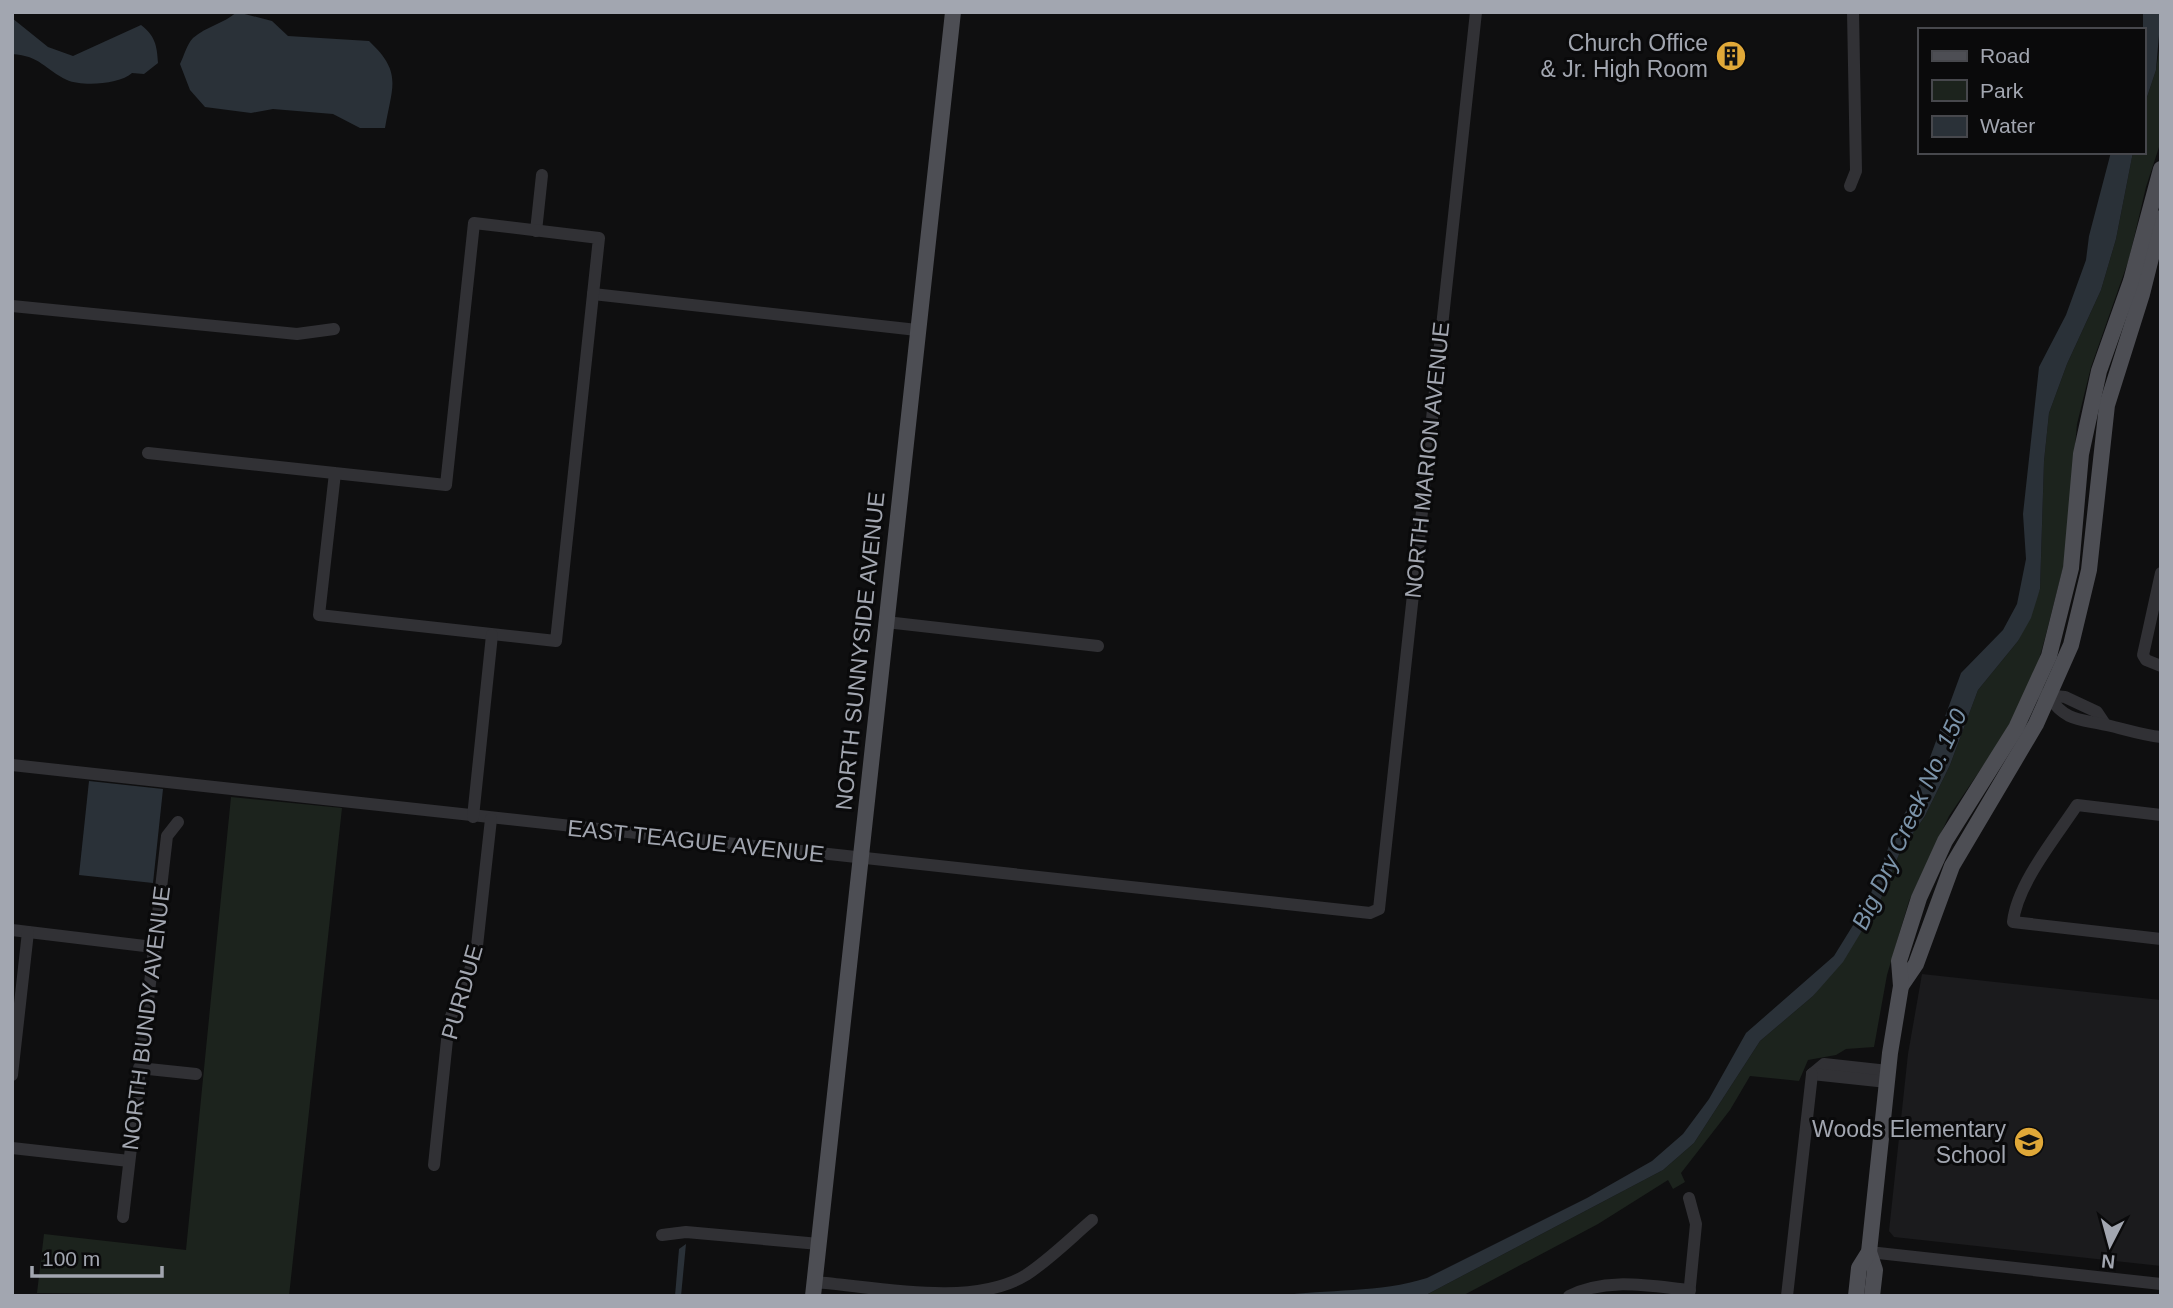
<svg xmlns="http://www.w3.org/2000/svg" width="2173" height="1308" viewBox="0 0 2173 1308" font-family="Helvetica,sans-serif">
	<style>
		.built { fill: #1b1b1d }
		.green { fill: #1c231d }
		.water { fill: #2a3138 }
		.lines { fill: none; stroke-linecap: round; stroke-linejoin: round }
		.minor { stroke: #313135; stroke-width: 12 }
		.major { stroke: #4d4e54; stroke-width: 16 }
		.labels { text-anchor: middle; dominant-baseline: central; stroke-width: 6; stroke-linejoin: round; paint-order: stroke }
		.poi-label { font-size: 23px; fill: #a2a6b0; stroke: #0a0a0b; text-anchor: end }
		.street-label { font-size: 23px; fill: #a2a6b0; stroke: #0a0a0b }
		.water-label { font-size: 24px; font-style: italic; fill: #7b93a9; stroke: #0a0a0b }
	</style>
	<rect width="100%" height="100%" fill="#0f0f10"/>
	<polygon class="built" points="1922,974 2161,1000 2161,1266 1894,1237 1889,1231 1908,1054"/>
	<g class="green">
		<polygon points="2161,37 2161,141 2146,187 2129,259 2091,367 2077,424 2064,564 2045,638 2035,674 2002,738 1949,816 1909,901 1887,975 1874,1047 1846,1049 1836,1055 1808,1060 1799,1081 1750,1076 1730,1110 1681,1173 1685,1182 1673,1189 1668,1180 1598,1224 1462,1296 1424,1296 1663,1170 1694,1143 1760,1041 1813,996 1880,901 1900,852 1925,816 1950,765 1978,690 2018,641 2040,589 2044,461 2049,413 2067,364 2101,290 2116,239 2133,152 2143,152 2143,109 2156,70"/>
		<polygon points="231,797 342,808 289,1296 37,1293 44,1234 186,1250"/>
	</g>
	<g class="water">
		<path d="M237,12l35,9 16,15 81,5c34,32 23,45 16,87h-25l-27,-14 -60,-5 -22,4 -46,-6 -15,-17 -10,-26c4,-8 7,-20 13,-26 14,-12 30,-14 44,-26z"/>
		<polygon points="2143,12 2161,12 2156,70 2143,109"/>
		<path d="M12,18l36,29 25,9 68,-31c14,11 16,20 17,38l-14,11 -12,-1c-12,11 -49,14 -65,7 -23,-11 -26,-24 -55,-26z"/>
		<path d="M2111,152h22l-17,87 -15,51 -34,74 -18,49 -5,48 -4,128 -9,29 -13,23 -40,49 -28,75 -25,51 -25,36 -20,49 -37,61 -30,34 -53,45 -66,102 -31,27 -239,126h-146c49,-7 102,-3 149,-18l160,-80 65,-37 31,-27 26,-35 37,-66 88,-77 34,-55 24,-63 29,-56 40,-109 42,-43 14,-26 9,-45 -3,-45 16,-147 27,-52 20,-55 3,-24z"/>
		<polygon points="89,781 163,789 153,883 79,875"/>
		<polygon points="686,1244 681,1296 675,1296 679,1249"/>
	</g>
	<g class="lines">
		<g class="minor">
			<polyline points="1850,186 1856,171 1853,12"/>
			<polyline points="536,231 542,175"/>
			<polyline points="593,294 917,330"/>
			<polyline points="12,306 297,334 334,329"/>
			<polyline points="148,453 446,485 474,223 599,238 556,641 319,615 335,473"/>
			<polyline points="2161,573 2143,655 2146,660 2161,666"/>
			<polyline points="886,622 1098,646"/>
			<polyline points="2043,695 2065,697 2097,712 2105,724"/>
			<path d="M2049,697c17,25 32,22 57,28 19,4 35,10 55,12"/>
			<polyline points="12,765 1370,913 1379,909 1476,12"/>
			<path d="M2161,815l-84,-10c-21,32 -60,79 -64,117l148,17"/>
			<polyline points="473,817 492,635"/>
			<polyline points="12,930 153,947"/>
			<polyline points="139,1068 196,1074"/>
			<polyline points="1812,1074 1824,1064 1888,1071"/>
			<polyline points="1812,1074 1887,1082"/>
			<polyline points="12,1075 28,932"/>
			<polyline points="12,1148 129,1161"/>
			<polyline points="434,1165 447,1040 450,1019 476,955 491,819"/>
			<polyline points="1689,1198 1696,1224 1689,1296"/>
			<polyline points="123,1217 167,836 178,822"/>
			<polyline points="662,1235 686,1232 819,1244"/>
			<polyline points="1869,1252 2161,1284"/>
			<path d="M815,1282c62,5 157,26 211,-7 23,-15 45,-37 66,-55"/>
			<path d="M1569,1296c38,-19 80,-10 121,-6"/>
			<polyline points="1787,1296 1812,1074"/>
		</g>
		<g class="major">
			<polyline points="1901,986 1916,964 1952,866 2036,724 2071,645 2089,570 2107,405 2142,294 2161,218"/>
			<polyline points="1869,1252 1875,1270 1872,1296"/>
			<polyline points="813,1296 953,12"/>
			<polyline points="1856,1296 1859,1268 1869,1252 1890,1053 1901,986 1899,961 1919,898 1945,841 2016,728 2049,656 2071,568 2081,454 2099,371 2131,281 2161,169"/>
		</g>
	</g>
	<defs>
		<g id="building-disc" transform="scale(1.575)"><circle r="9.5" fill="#e0a838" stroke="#0a0a0b"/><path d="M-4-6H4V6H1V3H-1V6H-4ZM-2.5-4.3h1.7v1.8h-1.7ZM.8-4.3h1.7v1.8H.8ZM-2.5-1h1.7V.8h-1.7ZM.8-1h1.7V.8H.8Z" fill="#111"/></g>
		<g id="school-disc" transform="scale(1.575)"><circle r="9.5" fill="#e0a838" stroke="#0a0a0b"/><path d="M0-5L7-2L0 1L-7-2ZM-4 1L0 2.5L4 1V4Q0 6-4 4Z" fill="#111"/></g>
	</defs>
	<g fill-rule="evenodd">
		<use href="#building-disc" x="1731" y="56"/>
		<use href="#school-disc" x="2029" y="1142"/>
	</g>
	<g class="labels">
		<g class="poi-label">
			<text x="1708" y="43">Church Office<tspan x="1708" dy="26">&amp; Jr. High Room</tspan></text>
			<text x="2006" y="1129">Woods Elementary<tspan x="2006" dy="26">School</tspan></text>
		</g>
		<g class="street-label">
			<text transform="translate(1427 460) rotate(-84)">NORTH MARION AVENUE</text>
			<text transform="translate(860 651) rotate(-84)">NORTH SUNNYSIDE AVENUE</text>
			<text transform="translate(696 841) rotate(6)">EAST TEAGUE AVENUE</text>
			<text transform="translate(462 992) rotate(-74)">PURDUE</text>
			<text transform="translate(146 1018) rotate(-83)">NORTH BUNDY AVENUE</text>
		</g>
		<g class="water-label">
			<text transform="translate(1909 819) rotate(-65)">Big Dry Creek No. 150</text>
		</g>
	</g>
	<rect width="2173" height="1308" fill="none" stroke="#a2a6b0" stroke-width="28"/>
	<rect x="1918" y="28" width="228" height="126" fill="#0a0a0b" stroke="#47484d" stroke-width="2"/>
	<rect x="1932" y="51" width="35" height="10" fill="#4d4e54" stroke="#47484d" stroke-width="2"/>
	<text x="1980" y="63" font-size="21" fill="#a2a6b0">Road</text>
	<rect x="1932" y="80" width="35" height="21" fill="#1c231d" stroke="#47484d" stroke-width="2"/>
	<text x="1980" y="98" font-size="21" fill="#a2a6b0">Park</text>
	<rect x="1932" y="116" width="35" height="21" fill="#2a3138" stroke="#47484d" stroke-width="2"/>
	<text x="1980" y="133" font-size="21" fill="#a2a6b0">Water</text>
	<g transform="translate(2110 1245) rotate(186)" stroke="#0a0a0b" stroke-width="5" paint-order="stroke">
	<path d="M0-5L12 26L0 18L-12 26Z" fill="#a2a6b0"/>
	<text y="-10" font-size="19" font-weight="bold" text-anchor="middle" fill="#a2a6b0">N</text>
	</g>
	<path d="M32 1266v10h130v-10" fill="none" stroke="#a2a6b0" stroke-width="3.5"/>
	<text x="42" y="1266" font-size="21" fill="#a2a6b0" stroke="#0a0a0b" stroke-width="5" paint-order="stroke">100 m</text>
</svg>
